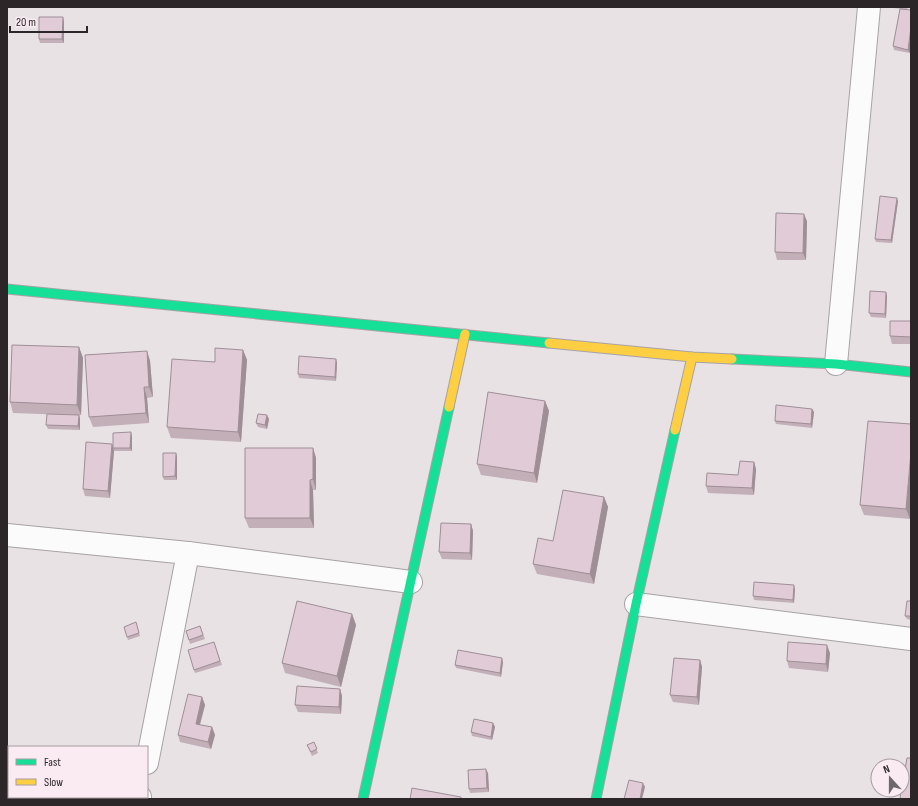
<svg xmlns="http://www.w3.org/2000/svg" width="918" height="806" viewBox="0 0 918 806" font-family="'Sofia Sans Condensed',sans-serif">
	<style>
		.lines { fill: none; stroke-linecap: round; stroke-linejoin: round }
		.street-casing { stroke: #a7a2a5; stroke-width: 24 }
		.fast-casing { stroke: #a7a2a5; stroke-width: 11 }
		.slow-casing { stroke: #a7a2a5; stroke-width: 11 }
		.street { stroke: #fcfbfb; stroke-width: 22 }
		.fast { stroke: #16e098; stroke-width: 9 }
		.slow { stroke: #ffcf43; stroke-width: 9 }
		.wall { fill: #c2afb8 }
		.shaded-wall { fill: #9e8e96 }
		.building { fill: #e1cbd6; stroke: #9e8e96 }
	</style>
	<rect width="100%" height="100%" fill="#e8e2e5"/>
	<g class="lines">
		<g class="street-casing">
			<g id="street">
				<polyline points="836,364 869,7"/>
				<polyline points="7,535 188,553 411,582"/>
				<polyline points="636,604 911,639"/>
				<polyline points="147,763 188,553"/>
				<polyline points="140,799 140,797"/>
			</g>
		</g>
		<g class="fast-casing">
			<g id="fast">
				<polyline points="7,289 549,343"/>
				<polyline points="732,359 836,364 911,372"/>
				<polyline points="363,799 449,407"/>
				<polyline points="596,799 636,604 675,430"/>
			</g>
		</g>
		<g class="slow-casing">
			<g id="slow">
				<polyline points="549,343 692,357 732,359"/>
				<polyline points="449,407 465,334"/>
				<polyline points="675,430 692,357"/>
			</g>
		</g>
		<use href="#street" class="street"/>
		<use href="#fast" class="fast"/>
		<use href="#slow" class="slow"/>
	</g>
	<g class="wall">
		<polygon points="894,7 908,7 907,10 910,53 894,50 893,46 901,9 894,8"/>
		<polygon points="64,21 64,43 40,43 39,39"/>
		<polygon points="898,201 892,243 876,242 875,239"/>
		<polygon points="807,221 806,260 777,260 775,252"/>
		<polygon points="886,292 887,296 886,318 871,317 869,313"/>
		<polygon points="911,321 911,344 892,344 890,336"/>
		<polygon points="79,347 83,358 81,415 79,415 80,419 80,430 48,429 46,425 68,415 13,413 10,402"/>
		<polygon points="243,350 247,360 241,442 171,438 167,427 215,362"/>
		<polygon points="147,351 150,361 153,397 147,398 149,423 93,427 89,417"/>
		<polygon points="336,359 337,363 336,381 299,378 298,374"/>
		<polygon points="545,401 549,411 537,483 481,475 477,464"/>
		<polygon points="812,409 814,412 812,428 776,424 775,421"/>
		<polygon points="269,419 267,429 258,427 256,423"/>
		<polygon points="911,424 911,504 910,519 864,515 860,505"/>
		<polygon points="132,436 132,451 114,451 110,498 85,496 83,489 112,444 113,448"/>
		<polygon points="313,448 316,458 316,490 313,490 314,528 249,528 245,518"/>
		<polygon points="177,456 177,480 164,480 163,477"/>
		<polygon points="754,462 756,469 754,495 708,493 706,486 738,475"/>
		<polygon points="604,497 608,507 594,584 537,574 533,564"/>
		<polygon points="471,524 473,531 472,560 442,559 439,552"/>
		<polygon points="795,589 794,603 754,600 753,596"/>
		<polygon points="911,601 911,620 907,619 905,616"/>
		<polygon points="352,614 356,625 341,687 285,673 282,663"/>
		<polygon points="136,622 140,636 128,640 124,627"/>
		<polygon points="200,626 205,639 190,644 186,631"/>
		<polygon points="214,642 222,665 195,673 194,670"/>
		<polygon points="830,653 828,672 789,668 787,661"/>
		<polygon points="700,660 702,667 699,705 673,702 670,695"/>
		<polygon points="503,662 501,677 456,668 455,665"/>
		<polygon points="340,689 342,696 341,714 298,712 295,705"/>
		<polygon points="202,697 205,705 200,725 212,727 215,735 211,749 180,742 178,735"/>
		<polygon points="493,723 495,727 492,740 472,736 471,732"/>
		<polygon points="314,742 318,753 312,756 307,745"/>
		<polygon points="488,773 489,792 470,793 469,789"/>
	</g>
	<g class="shaded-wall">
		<polygon points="63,17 64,21 64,43 62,39"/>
		<polygon points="911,27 911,41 910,53 908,50"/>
		<polygon points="897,198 898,201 892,243 891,240"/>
		<polygon points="804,214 807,221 806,260 803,253"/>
		<polygon points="886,292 887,296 886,318 885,314"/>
		<polygon points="79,347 83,358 81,415 77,405"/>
		<polygon points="243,350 247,360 241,442 238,432"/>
		<polygon points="147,351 150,361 153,397 149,387"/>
		<polygon points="336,359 337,363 336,381 335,377"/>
		<polygon points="144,387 147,398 149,423 146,413"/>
		<polygon points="545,401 549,411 537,483 534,473"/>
		<polygon points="812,409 814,412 812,428 811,424"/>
		<polygon points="79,415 80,419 80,430 78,426"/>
		<polygon points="267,415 269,419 267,429 265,425"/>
		<polygon points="131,432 132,436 132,451 130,448"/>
		<polygon points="112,444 114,451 110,498 108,491"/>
		<polygon points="313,448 316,458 316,490 313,479"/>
		<polygon points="911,452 911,504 910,519 906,509"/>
		<polygon points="176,453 177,456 177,480 175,476"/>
		<polygon points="754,462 756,469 754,495 752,488"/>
		<polygon points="310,480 313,490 314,528 310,518"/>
		<polygon points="604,497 608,507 594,584 590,574"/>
		<polygon points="471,524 473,531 472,560 470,553"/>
		<polygon points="794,585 795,589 794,603 793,600"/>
		<polygon points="352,614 356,625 341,687 337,676"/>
		<polygon points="827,645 830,653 828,672 826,664"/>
		<polygon points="502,658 503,662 501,677 500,673"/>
		<polygon points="700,660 702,667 699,705 697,697"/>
		<polygon points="340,689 342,696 341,714 339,707"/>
		<polygon points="202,697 205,705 198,731 196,724"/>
		<polygon points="493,723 495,727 492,740 491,737"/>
		<polygon points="212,727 215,735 211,749 208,742"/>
		<polygon points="486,769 488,773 489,792 487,788"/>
		<polygon points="643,783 645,787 642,799 640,799"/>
	</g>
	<g class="building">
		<polygon points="900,9 911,10 911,27 908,50 893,46"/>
		<polygon points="39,17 63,17 62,39 39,39"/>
		<polygon points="880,196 897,198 891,240 875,239"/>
		<polygon points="776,213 804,214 803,253 775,252"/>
		<polygon points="870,291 886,292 885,314 869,313"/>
		<polygon points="890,321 911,321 911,337 890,336"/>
		<polygon points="12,345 79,347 77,405 10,402"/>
		<polygon points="215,348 243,350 238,432 167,427 172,359 215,362"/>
		<polygon points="147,351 149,387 144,387 146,413 89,417 85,355"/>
		<polygon points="299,356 336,359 335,377 298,374"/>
		<polygon points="488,392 545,401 534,473 477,464"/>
		<polygon points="776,405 812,409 811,424 775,421"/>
		<polygon points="47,414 79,415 78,426 46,425"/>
		<polygon points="258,414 267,415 265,425 256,423"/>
		<polygon points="868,421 911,424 911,452 906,509 860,505"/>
		<polygon points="131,432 130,448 113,448 113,433"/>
		<polygon points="86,442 112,444 108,491 83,489"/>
		<polygon points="245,448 313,448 313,479 310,480 310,518 245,518"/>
		<polygon points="163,453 176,453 175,476 163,477"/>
		<polygon points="740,461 754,462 752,488 706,486 707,473 738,475"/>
		<polygon points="563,490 604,497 590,574 533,564 538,538 553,541"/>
		<polygon points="441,523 471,524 470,553 439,552"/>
		<polygon points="754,582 794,585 793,600 753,596"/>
		<polygon points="297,601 352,614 337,676 282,663"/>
		<polygon points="907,601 911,601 911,616 905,616"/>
		<polygon points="136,622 139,633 127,637 124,627"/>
		<polygon points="200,626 203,635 189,640 186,631"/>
		<polygon points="214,642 220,661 194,670 188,650"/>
		<polygon points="788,642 827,645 826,664 787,661"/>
		<polygon points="458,650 502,658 500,673 455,665"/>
		<polygon points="674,658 700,660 697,697 670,695"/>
		<polygon points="297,686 340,689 339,707 295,705"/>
		<polygon points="188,694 202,697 196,724 212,727 208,742 178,735"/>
		<polygon points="474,719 493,723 491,737 471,732"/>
		<polygon points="314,742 317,749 311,752 307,745"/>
		<polygon points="907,758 911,758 911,799 900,799 901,790 902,790 902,786"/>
		<polygon points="486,769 487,788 469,789 468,770"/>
		<polygon points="629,780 643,783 640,799 624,799"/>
		<polygon points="412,788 461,797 461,799 410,799"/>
	</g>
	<rect width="918" height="806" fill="none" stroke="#2c2629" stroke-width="16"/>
	<rect x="8" y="746" width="140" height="52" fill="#f9ebf1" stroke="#a79ca1"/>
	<rect x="16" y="759" width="20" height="6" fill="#16e098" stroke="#a79ca1"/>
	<text x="44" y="766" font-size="12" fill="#2c2629">Fast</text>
	<rect x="16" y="779" width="20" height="6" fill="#ffcf43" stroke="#a79ca1"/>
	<text x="44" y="786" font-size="12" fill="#2c2629">Slow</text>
	<g transform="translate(890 778) rotate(339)"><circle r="19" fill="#f9ebf1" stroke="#a79ca1"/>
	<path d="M0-3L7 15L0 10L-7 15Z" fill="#6e686b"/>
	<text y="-6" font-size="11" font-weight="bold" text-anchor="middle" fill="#2c2629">N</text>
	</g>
	<path d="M10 26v6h77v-6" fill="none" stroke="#2c2629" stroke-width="2"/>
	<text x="16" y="26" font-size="12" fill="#2c2629" stroke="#f9ebf1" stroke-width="3" paint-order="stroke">20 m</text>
</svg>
